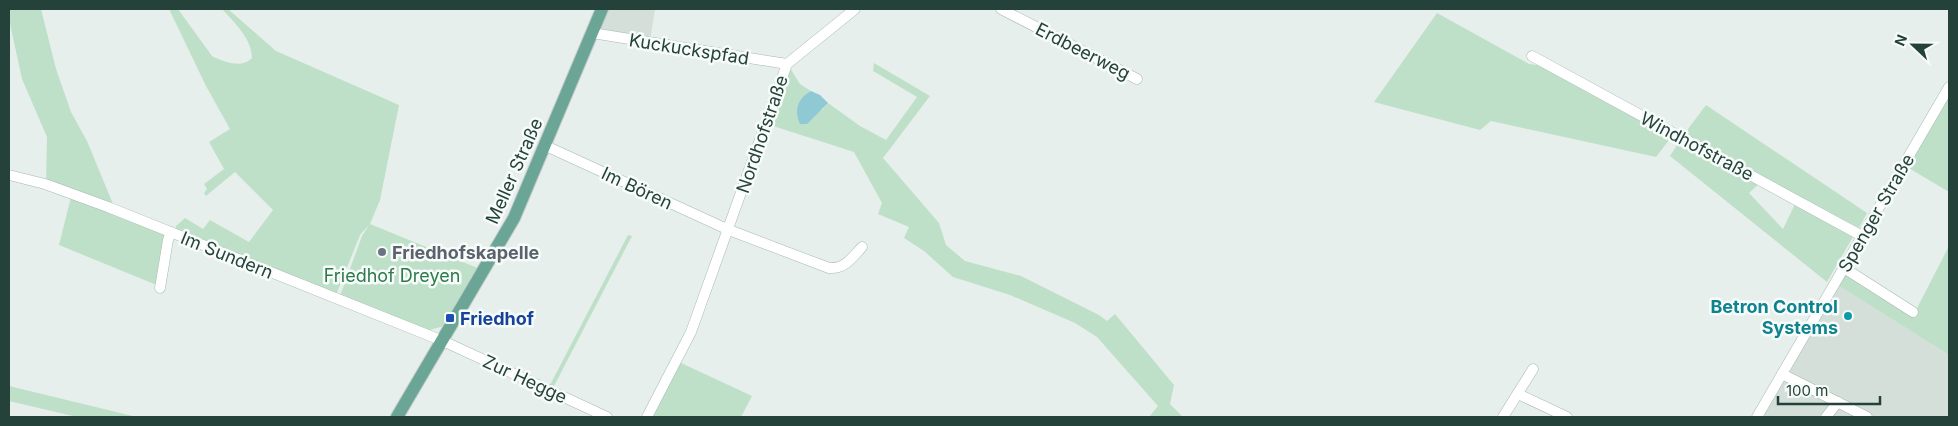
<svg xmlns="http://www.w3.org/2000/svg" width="1958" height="426" viewBox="0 0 1958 426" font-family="Inter,sans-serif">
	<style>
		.built { fill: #d4dfda }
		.green { fill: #bfe0c8 }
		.water { fill: #8ec9d4 }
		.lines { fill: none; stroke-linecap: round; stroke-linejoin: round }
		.minor-casing { stroke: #a8b8b2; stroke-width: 11 }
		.major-casing { stroke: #c2cac8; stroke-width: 14 }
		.minor { stroke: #fff; stroke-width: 10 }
		.major { stroke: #6aa596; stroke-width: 12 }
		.worship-dot { fill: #6b7280; stroke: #f7fbf9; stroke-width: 2 }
		.culture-dot { fill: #0f9aa8; stroke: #f7fbf9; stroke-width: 2 }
		.transit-dot { fill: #1a4fb4; stroke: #f7fbf9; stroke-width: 2 }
		.labels { text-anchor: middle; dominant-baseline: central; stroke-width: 5; stroke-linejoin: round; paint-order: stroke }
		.street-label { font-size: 18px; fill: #24423a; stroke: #f7fbf9 }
		.worship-label { font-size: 18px; font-weight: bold; fill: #5b616d; stroke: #f7fbf9; text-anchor: start }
		.park-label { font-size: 18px; fill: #2d7a4b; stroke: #f7fbf9 }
		.culture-label { font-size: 18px; font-weight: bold; fill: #0d838f; stroke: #f7fbf9; text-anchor: end }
		.transit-label { font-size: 18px; font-weight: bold; fill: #164399; stroke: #f7fbf9; text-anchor: start }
	</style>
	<rect width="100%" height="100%" fill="#e6efeb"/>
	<g class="built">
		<polygon points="607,9 655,9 650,40 598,32"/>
		<polygon points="1839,286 1949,355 1949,414 1947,417 1762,417"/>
	</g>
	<g class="green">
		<polygon points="9,9 41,9 56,69 71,112 87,141 113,204 46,181 47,137 22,79 9,19"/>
		<path d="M169,9h9l34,47c12,6 29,13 40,2 0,-19 -18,-36 -30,-49h6l48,42 123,54 -19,95 -10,24 110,45 -36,57 -18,5 -86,-35 22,-60 7,-11 -9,10 -24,60 -160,-63v-6l9,-8 18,11 7,-9 39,22 24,-32 -38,-38 -29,24 -2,-3 3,-4 -3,-5 20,-15 -15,-27 21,-13 -24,-43z"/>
		<polygon points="1437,13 1529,64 1545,66 1673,135 1656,157 1491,121 1480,130 1374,102"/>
		<polygon points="874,63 930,96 883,158 939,223 946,245 965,261 1021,276 1099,315 1107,321 1115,314 1174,385 1170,404 1183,417 1149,417 1158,406 1097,337 1075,323 1010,295 953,277 924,251 904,238 909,227 878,214 882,203 854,152 770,125 788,65 800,84 811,91 809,92 822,110 828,103 860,126 886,140 917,97 873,71"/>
		<polygon points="1949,95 1949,192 1907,167"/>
		<polygon points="1706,105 1867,213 1859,228 1688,137 1688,129"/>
		<polygon points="1681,139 1761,182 1749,193 1783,229 1796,202 1854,235 1827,282 1670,156"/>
		<polygon points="71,197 166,234 159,286 59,245"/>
		<polygon points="628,235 632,236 553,388 549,387"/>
		<polygon points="1949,246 1949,355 1839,286 1847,271 1914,314"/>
		<polygon points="679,362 752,396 741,417 651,417"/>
		<polygon points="9,386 137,417 77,417 9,401"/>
	</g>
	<path class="water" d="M811,91l9,4 8,8 -21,21h-7c-6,-14 -3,-25 11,-33z"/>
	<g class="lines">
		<g class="minor-casing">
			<g id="minor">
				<polyline points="1001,9 1137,79"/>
				<polyline points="592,33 787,64"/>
				<polyline points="1532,56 1862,236"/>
				<path d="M546,146l183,84 100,38c16,1 23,-10 33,-21"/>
				<polyline points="9,175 45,184 108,207 443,341 607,417"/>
				<polyline points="1844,268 1913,312"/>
				<polyline points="160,288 168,240 171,232"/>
				<polyline points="1782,374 1867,417"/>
				<polyline points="1518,394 1567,417"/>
				<polyline points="647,417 691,332 787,64 855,9"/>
				<polyline points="1503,417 1533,369"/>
				<polyline points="1757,417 1949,87"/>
				<polyline points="1826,417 1838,402"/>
			</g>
		</g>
		<g class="major-casing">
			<polyline id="major" points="397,417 514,218 602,9"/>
		</g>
		<use href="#minor" class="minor"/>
		<use href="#major" class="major"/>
	</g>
	<circle class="worship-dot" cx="382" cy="252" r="5"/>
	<circle class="culture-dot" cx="1848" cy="316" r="5"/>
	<rect class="transit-dot" x="445" y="313" width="10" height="10" rx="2.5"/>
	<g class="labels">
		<g class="street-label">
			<text transform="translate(689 49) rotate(9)">Kuckuckspfad</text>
			<text transform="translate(1083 51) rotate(27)">Erdbeerweg</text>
			<text transform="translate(762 134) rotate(-71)">Nordhofstraße</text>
			<text transform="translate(1697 146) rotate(28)">Windhofstraße</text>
			<text transform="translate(514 171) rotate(-66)">Meller Straße</text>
			<text transform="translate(637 188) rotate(25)">Im Bören</text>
			<text transform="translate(1876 213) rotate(-60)">Spenger Straße</text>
			<text transform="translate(227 255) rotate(22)">Im Sundern</text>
			<text transform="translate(525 379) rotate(25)">Zur Hegge</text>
		</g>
		<g class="worship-label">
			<text x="392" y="252">Friedhofskapelle</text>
		</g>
		<g class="park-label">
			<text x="392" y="275">Friedhof Dreyen</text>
		</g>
		<g class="culture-label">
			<text x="1838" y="306">Betron Control<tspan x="1838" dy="21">Systems</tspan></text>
		</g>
		<g class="transit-label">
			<text x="460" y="318">Friedhof</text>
		</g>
	</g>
	<rect width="1958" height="426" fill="none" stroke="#24423a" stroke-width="20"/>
	<g transform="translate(1913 45) rotate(292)" stroke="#f7fbf9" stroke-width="4" paint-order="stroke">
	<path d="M0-4L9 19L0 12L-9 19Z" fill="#24423a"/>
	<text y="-8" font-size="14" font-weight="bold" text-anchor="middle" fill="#24423a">N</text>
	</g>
	<path d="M1778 396v8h102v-8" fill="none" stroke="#24423a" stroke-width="2.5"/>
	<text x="1786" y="396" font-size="15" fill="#24423a" stroke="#f7fbf9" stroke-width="4" paint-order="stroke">100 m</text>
</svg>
